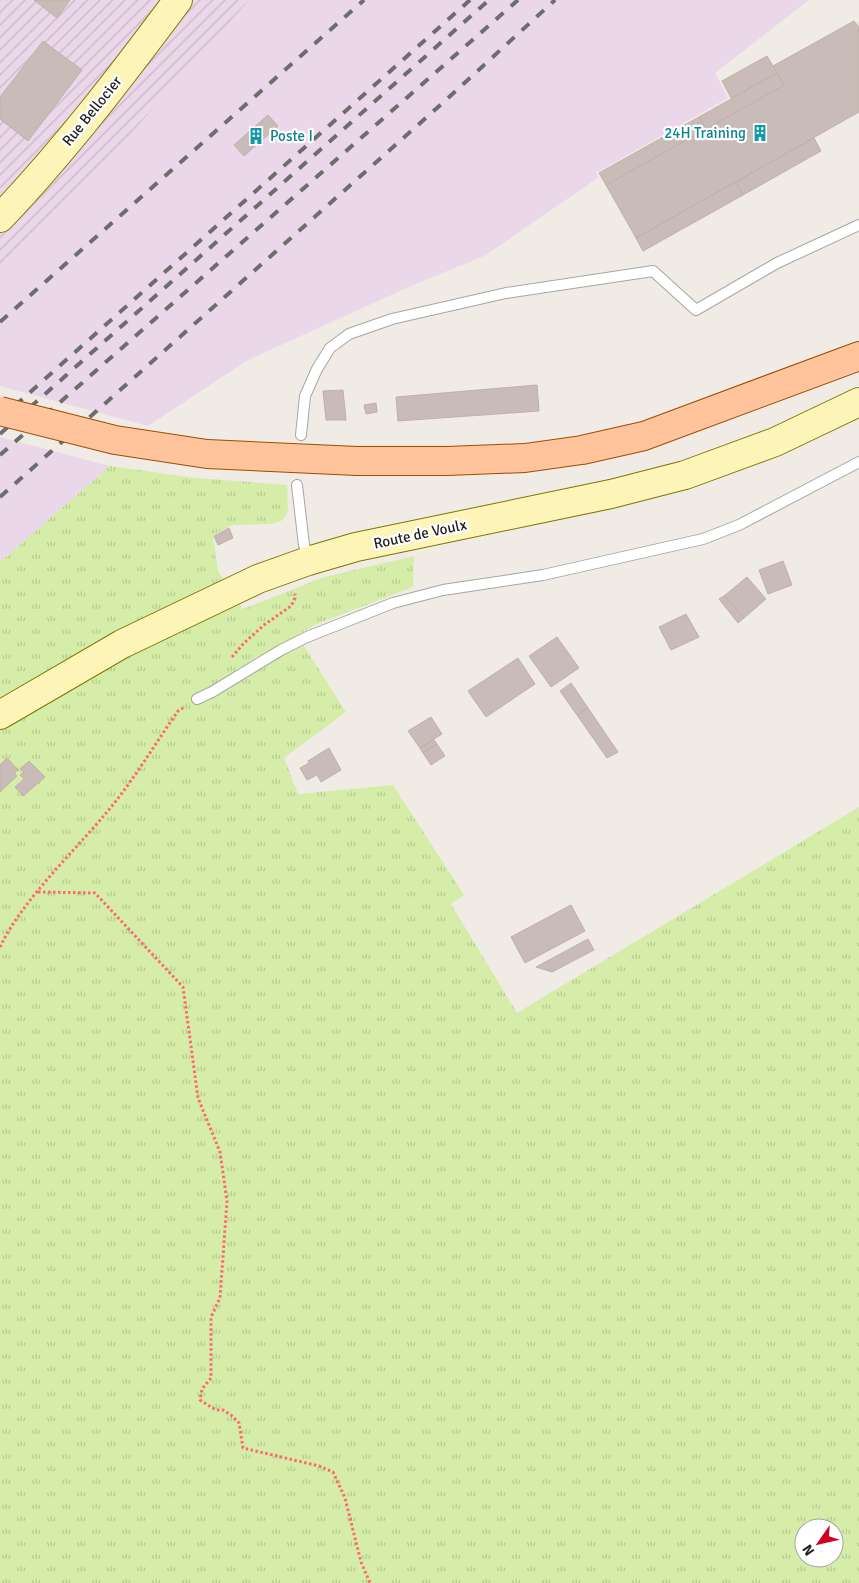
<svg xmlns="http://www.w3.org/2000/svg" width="859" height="1583" viewBox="0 0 859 1583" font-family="Signika,sans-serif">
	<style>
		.industrial { fill: url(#industrial-furrows) }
		.railway { fill: #ead7ea }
		.grass { fill: url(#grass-tufts); fill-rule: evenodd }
		.building { fill: #c9bcb8; stroke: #c3aea7 }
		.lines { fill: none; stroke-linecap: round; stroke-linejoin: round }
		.lane-casing { stroke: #a6a6a6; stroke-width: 12 }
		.secondary-casing { stroke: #7d7600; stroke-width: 30 }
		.primary-casing { stroke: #9b4e00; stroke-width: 30 }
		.path { stroke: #ff6871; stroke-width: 3; stroke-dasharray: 2.5 2.5; stroke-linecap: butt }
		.lane { stroke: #fff; stroke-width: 10 }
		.secondary { stroke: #fdf5b7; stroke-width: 28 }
		.primary { stroke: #ffc49c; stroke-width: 28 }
		.rail { stroke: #6d6d6d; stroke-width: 4; stroke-dasharray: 10 10; stroke-linecap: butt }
		.primary-bridge-casing { stroke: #9b4e00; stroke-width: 30; stroke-linecap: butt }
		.primary-bridge { stroke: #ffc49c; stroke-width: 28 }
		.labels { text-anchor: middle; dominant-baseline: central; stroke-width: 4.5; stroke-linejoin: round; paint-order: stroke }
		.street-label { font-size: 15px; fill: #1f1f1f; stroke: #fff }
		.culture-label { font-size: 15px; fill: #0d838f; stroke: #fff; text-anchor: end }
	</style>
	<defs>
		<pattern id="industrial-furrows" width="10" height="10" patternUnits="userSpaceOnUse" patternTransform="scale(1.25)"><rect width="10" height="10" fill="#ead7ea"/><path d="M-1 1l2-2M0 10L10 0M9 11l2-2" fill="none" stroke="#c8b8c8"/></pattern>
		<pattern id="grass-tufts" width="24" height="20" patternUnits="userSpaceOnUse" patternTransform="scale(1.25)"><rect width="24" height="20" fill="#d5eda9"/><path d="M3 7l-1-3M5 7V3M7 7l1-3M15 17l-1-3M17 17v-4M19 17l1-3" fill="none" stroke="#b6cb91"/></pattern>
	</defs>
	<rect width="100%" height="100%" fill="#f1ebe5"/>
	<polygon class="industrial" points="0,0 312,0 0,295"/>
	<g class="railway">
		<polygon points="249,0 809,0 715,73 728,98 596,173 599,177 486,255 411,286 246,361 148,426 0,386 0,274 63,210"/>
		<polygon points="0,437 110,466 0,562"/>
	</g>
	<path class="grass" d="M110,466l86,12 91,7 1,26 -5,9 -11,4 -40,1 -19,10 5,36 25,38 81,-32 90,-21 -1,31 -96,37 -20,11 49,77 -62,46 14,36 95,-9 71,110 -13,9 66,109 342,-206v776h-859v-1021zM804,1528h30v30h-30z"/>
	<g class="building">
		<polygon points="34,0 70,0 57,18"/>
		<polygon points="854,21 859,27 859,112 636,238 606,185 784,85 773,66"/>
		<polygon points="43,41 82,70 28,141 0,119 0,97"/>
		<polygon points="767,56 777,73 731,98 722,81"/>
		<polygon points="777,73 784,85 706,129 699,117"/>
		<polygon points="268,115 278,126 244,156 234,145"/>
		<polygon points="699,117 706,129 606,185 599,173"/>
		<polygon points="814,138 821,151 743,195 736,182"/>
		<polygon points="736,182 743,195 643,251 636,238"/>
		<polygon points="537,385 539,411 398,421 396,397"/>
		<polygon points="343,390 346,420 326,420 323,391"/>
		<polygon points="376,403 377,412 366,414 364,405"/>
		<polygon points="229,528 233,538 218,545 214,536"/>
		<polygon points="783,561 792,585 768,594 759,570"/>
		<polygon points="747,577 766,599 744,618 724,596"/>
		<polygon points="724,596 744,618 738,623 719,599"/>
		<polygon points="686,614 699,637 671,650 659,627"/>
		<polygon points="557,637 579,668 551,687 529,656"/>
		<polygon points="518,658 535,684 486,717 468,691"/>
		<polygon points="571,683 588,708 577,715 560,691"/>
		<polygon points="588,708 618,752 607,758 577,715"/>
		<polygon points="431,717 442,734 420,748 408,731"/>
		<polygon points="434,740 437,744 423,753 420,748"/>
		<polygon points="437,744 445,756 431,765 423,753"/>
		<polygon points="329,748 341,770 321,782 317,775 307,780 300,768 309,763 308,761"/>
		<polygon points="7,758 18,770 14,773 17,776 0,792 0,765"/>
		<polygon points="29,761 45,777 23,796 15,787 24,779 20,775 24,772 20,769"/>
		<polygon points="571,905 585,931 525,963 511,937"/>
		<polygon points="588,939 594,950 552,972 536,967"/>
	</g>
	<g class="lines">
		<g class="lane-casing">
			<g id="lane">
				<polyline points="301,435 305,396 317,369 330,348 349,334 392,319 506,293 653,271 696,310 777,263 859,225"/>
				<polyline points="297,485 304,545 308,560"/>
				<polyline points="197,699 212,692 281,650 307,637 393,603 443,590 543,575 703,539 739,525 859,462"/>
			</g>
		</g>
		<g class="secondary-casing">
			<g id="secondary">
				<path d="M0,218c65,-68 122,-143 178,-218"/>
				<polyline points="0,715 122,644 258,579 308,561 356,547 611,494 685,475 775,442 859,402"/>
			</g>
		</g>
		<g class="primary-casing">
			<polyline id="primary" points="357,461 447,461 525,458 582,450 644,436 859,356"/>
		</g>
		<g class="path">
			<polyline points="232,657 244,643 264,625 291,606 295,598 295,594"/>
			<polyline points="38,892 95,893 183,987 198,1098 220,1152 227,1201 220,1298 211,1317 211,1378 202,1389 200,1400 216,1410 223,1410 231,1415 239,1423 243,1448 319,1466 333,1472 345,1498 361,1562 370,1583"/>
			<path d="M0,947c23,-48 73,-94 107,-135 26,-31 48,-68 71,-101l5,-3"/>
		</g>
		<use href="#lane" class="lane"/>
		<use href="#secondary" class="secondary"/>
		<use href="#primary" class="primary"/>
		<g class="rail">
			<polyline points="0,322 364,0"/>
			<polyline points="0,419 470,0"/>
			<polyline points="0,434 489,0"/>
			<polyline points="0,455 518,0"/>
			<polyline points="0,497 437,108 555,0"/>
		</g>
		<g class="primary-bridge-casing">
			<polyline id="primary-bridge" points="0,411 115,440 207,454 357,461"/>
		</g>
		<use href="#primary-bridge" class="primary-bridge"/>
	</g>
	<defs>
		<g id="building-bare" transform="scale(1.35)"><path d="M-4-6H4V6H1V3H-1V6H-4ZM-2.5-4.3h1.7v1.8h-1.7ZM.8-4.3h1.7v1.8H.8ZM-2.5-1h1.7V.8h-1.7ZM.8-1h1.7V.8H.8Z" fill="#0f9aa8" stroke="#fff" stroke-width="2.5" paint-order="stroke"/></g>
	</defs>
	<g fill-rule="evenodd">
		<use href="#building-bare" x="760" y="133"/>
		<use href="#building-bare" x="256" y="136"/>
	</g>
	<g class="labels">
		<g class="street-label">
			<text transform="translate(92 111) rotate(-51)">Rue Bellocier</text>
			<text transform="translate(420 534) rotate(-12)">Route de Voulx</text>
		</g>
		<g class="culture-label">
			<text x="746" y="133">24H Training</text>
			<text x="270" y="136" text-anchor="start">Poste I</text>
		</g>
	</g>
	<g transform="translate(819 1543) rotate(236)"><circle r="24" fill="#ffffff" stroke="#a5a5a5"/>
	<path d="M0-4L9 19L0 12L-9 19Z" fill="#cf0022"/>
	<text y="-8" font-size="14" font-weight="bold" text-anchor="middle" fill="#1f1f1f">N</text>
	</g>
</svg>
